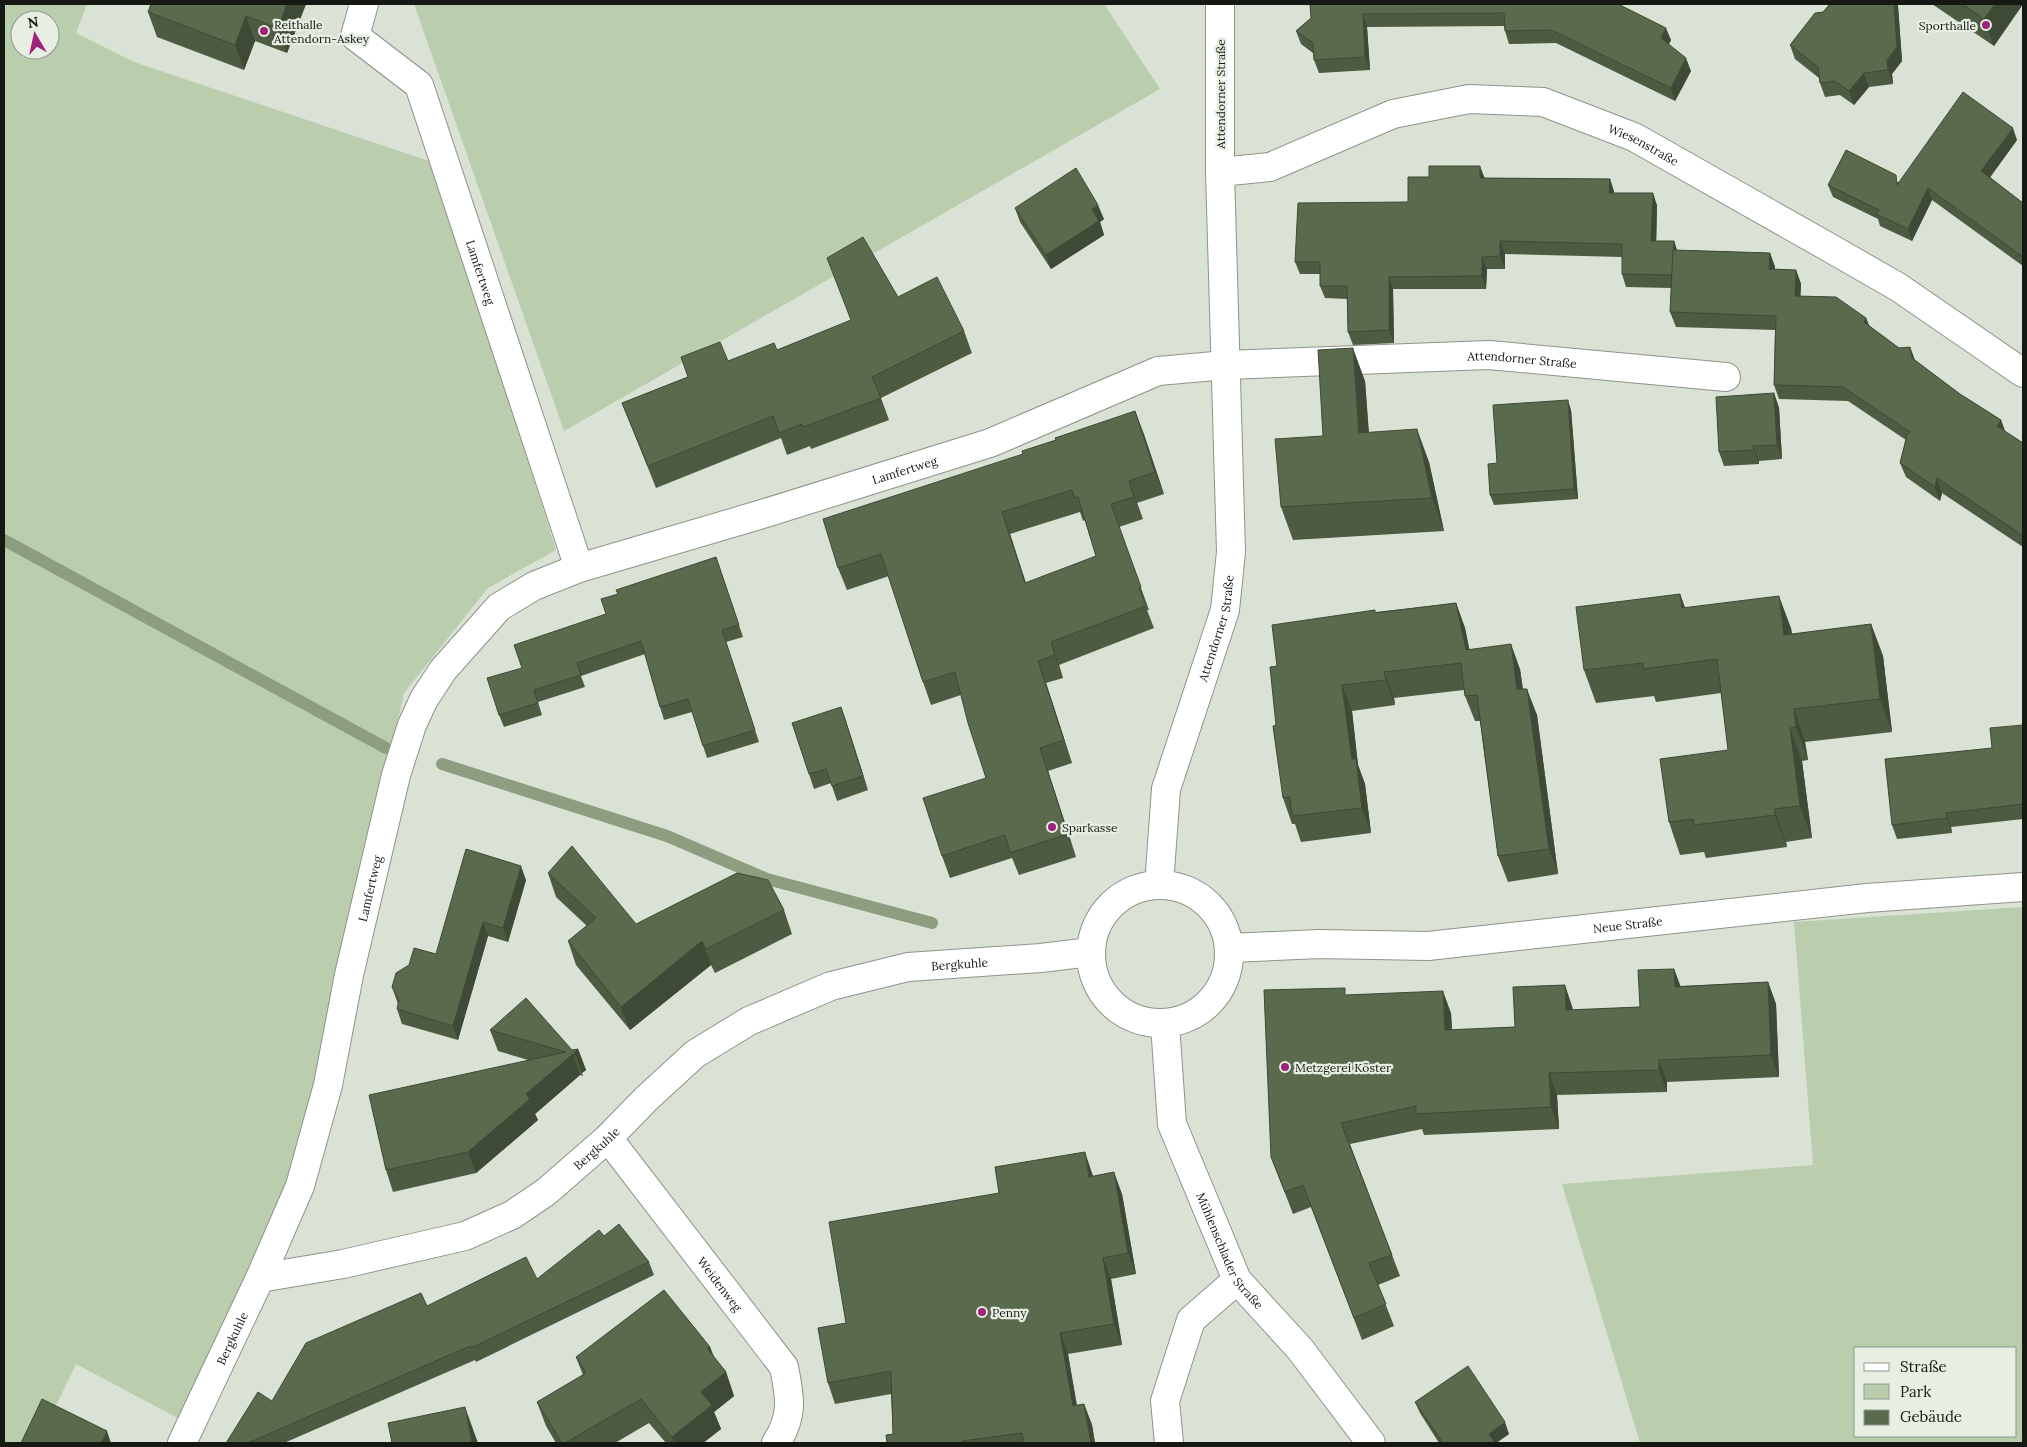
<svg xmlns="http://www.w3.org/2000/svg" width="2027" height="1447" viewBox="0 0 2027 1447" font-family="Lora,serif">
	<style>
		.green { fill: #bacdad; fill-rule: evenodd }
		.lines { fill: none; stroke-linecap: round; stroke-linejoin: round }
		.stream { stroke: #8c9e7f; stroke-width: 12 }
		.street-casing { stroke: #8d9489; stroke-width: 30 }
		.secondary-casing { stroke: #8d9489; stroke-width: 30 }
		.street { stroke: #fff; stroke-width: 28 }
		.secondary { stroke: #fff; stroke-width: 28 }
		.wall { fill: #4d5b42; fill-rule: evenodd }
		.shaded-wall { fill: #3e4a36 }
		.building { fill: #596a4d; stroke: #3e4a36; fill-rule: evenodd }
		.poi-dot { fill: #9e237a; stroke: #e7eee2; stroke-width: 2 }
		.labels { text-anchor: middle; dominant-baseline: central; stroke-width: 4.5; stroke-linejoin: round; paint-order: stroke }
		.poi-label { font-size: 12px; fill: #151813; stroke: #e7eee2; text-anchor: start }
		.street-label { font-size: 12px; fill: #151813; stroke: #e7eee2 }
	</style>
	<rect width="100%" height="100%" fill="#dae1d5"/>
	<g class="green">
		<path d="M4,4h83l-11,29 58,29 301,101 121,387 -68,38 -84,105 -104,468 -111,263 -113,-60 -38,79h-34zM20,20h30v30h-30z"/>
		<polygon points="414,4 1104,4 1160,89 564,431"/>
		<path d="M2023,907v536h-383l-78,-259 251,-19 -19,-243zM1856,1348h160v88h-160z"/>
	</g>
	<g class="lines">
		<g class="stream">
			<polyline points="4,540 386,748"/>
			<polyline points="442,764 667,836 767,879 932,923"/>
		</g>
		<g class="street-casing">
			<g id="street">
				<path id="s1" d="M364,4l-9,32 64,49 160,483"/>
				<path id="s2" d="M1220,172l50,-5 123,-53 76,-15 74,3 91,35 196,111 68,39 125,86"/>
				<path id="s3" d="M1230,948l89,-4 109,2 439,-48 156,-11"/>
				<path id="s4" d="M608,1138l176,229c6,30 10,49 -8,76"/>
				<path id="s5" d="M260,1278l40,-92 28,-101 21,-110 47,-200 16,-50 12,-26 19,-29 56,-63 35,-21 45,-18 180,-53 231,-72 168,-72 68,-6 263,-10 237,22"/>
				<path id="s6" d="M182,1443l78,-165 83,-14 122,-28 47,-21 34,-23 62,-54 38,-39 49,-45 54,-33 82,-35 77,-19 133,-9 49,-6"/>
				<polyline points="1169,1443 1165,1401 1191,1320 1237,1280"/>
			</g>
		</g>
		<g class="secondary-casing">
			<g id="secondary">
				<path id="s7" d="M1159,885l7,-96 59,-179 6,-58 -11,-380v-168"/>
				<circle cx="1160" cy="954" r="69"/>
				<path id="s8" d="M1165,1024l7,100 65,156 63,69 71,94"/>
			</g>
		</g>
		<use href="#street" class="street"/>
		<use href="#secondary" class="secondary"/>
	</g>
	<g class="wall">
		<polygon points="306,4 287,53 255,41 244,70 157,37 148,12"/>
		<polygon points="1310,4 1618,4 1671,40 1669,44 1691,71 1675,101 1556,43 1509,44 1505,31 1504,26 1367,27 1370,70 1319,73 1314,60 1313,53 1301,44 1296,31 1311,18"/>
		<polygon points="1830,4 1897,4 1898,6 1902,61 1892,74 1893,84 1869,87 1854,105 1840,95 1825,97 1820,83 1819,78 1795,59 1790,45 1823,12"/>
		<polygon points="1932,4 2023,4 1994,46"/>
		<polygon points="2017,140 1990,177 2023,203 2023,266 1932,200 1912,241 1880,226 1878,219 1833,197 1828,185 1898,182"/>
		<polygon points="1484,178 1610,179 1614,193 1657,205 1656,241 1674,241 1677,250 1770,253 1775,267 1775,269 1796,270 1801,284 1800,296 1866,318 1869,326 1899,348 1910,347 1915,360 1960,394 2001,420 2005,431 2023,443 2023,547 1942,493 1940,501 1906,477 1900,463 1906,440 1848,401 1779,399 1774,385 1775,330 1676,327 1670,312 1671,288 1626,287 1622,274 1622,257 1505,254 1505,269 1487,269 1486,289 1393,289 1394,343 1353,345 1348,332 1347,299 1325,298 1320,286 1320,274 1300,274 1295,262 1408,202"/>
		<polygon points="1015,208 1104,219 1100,222 1104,235 1051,269 1020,222"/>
		<polygon points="898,297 964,331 972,353 881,398 889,420 811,449 810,446 787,455 781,438 656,488 622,403 728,361 777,350 851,321"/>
		<polygon points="1365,381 1369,433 1429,462 1444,531 1293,540 1281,507 1323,436"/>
		<polygon points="1774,393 1779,408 1782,459 1759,461 1759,464 1724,466 1719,452"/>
		<polygon points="1571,410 1578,499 1494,505 1490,495 1497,463"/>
		<path d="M1135,411l29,83 -27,9 6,16 -24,8 30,83h-2l7,18 -95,37 4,13 -17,5 26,80 -24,8 28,86 -57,18 -7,-17 -62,20 -8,-22 44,-78 -25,-83 -30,10 -8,-23 -34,-106 -42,14 -9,-22 185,-114 33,-14zM1080,512l3,9 2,-1 11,36 -70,27 -16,-49z"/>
		<polygon points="716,557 743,637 726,642 759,742 707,758 692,712 664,720 660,707 645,654 581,676 585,687 538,702 542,715 504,727 499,715 522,668 606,614 618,594"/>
		<polygon points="1680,594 1685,608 1791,628 1792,634 1871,624 1883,656 1892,732 1805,742 1808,760 1802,761 1812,838 1786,842 1787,847 1706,858 1704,852 1680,855 1669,822 1728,750 1721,693 1656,702 1654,696 1596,703 1584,670"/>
		<polygon points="1456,603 1465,628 1469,650 1520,669 1523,689 1537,715 1558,874 1508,882 1498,856 1480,721 1475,721 1465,696 1464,690 1394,698 1395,705 1352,711 1358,765 1365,784 1371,833 1301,842 1295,824 1292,824 1283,798 1277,666 1376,612"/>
		<polygon points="841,707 868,790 837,801 831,783 814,789 809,774"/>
		<polygon points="2023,725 2023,819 1951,827 1952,833 1897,839 1892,825 1992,748"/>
		<polygon points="548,873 636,924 784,910 792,934 715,973 711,965 630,1030 576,965 568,941 587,926 556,897"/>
		<polygon points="526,880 508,942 488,936 458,1040 402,1024 397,1009 398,1004 392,987 436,954"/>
		<polygon points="1674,969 1680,986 1768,982 1776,1004 1779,1077 1667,1082 1667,1092 1557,1095 1559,1129 1424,1135 1422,1129 1350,1144 1400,1276 1378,1285 1394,1326 1362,1340 1311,1207 1293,1214 1271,1157 1348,995 1451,1013 1452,1030 1515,1027 1572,1006 1573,1010 1640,1007"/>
		<polygon points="490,1030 572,1050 578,1049 586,1070 582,1073 583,1076 580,1075 535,1114 538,1120 476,1173 393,1192 386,1170 528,1060 498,1051"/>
		<polygon points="1092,1173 1093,1176 1122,1194 1136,1274 1111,1279 1122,1345 1068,1354 1077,1405 1084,1404 1092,1425 1095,1443 887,1443 893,1434 891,1394 835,1404 828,1383 846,1323 999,1193"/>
		<polygon points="604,1236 649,1262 654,1275 476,1362 475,1360 284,1443 226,1443 272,1401 427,1306 537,1279"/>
		<polygon points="710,1347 714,1357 726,1372 734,1396 714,1412 721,1429 703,1443 666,1443 649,1423 615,1443 556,1443 546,1426 537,1402 583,1375 576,1357"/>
		<polygon points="1415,1402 1509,1434 1496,1443 1439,1443 1420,1413"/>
	</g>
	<g class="shaded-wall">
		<polygon points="287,4 306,4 287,53 278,28"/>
		<polygon points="1894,4 1897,4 1898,6 1902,61 1892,74 1893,84 1888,70 1887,60"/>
		<polygon points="1995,4 2023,4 1994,46 1984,19"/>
		<polygon points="1363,14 1367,27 1370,70 1365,57"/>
		<polygon points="246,16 255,41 244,70 235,45"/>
		<polygon points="1666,28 1671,40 1665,51 1661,38"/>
		<polygon points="1686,58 1691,71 1675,101 1671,88"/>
		<polygon points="1864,73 1869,87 1854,105 1849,91"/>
		<polygon points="2013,128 2017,140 1986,183 1981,171"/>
		<polygon points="1480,166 1485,179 1480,178"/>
		<polygon points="1610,179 1614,191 1614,205 1609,193"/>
		<polygon points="1928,188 1932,200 1912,241 1908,229"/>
		<polygon points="1653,193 1657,205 1656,254 1651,241"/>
		<polygon points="1098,205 1104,219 1100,222 1104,235 1051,269 1046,255 1092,209"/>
		<polygon points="1500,241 1505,254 1505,269 1500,256"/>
		<polygon points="1674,241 1678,254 1672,275"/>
		<polygon points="1770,253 1775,267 1774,283 1769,269"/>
		<polygon points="1482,257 1487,269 1486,289 1482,276"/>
		<polygon points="1796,270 1801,284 1800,310 1795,296"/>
		<polygon points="1389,277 1393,289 1394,343 1389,330"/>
		<polygon points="1866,318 1872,332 1864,322"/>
		<polygon points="1910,347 1915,361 1912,358"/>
		<polygon points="1353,348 1365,381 1371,466 1359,433"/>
		<polygon points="1774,393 1779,408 1782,459 1777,445"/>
		<polygon points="1568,400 1571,410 1578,499 1574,489"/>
		<polygon points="1135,411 1144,434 1164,494 1155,472"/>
		<polygon points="2001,420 2006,434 1997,426"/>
		<polygon points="1417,429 1429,462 1444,531 1432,498"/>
		<polygon points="1753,446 1759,461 1759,464 1754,450"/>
		<polygon points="1937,478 1942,493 1940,501 1935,487"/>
		<polygon points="1129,481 1137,503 1143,519 1134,497"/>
		<polygon points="1002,512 1010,534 1033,606 1025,583"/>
		<polygon points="1680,594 1692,627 1682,608"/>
		<polygon points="1779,596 1791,628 1796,668 1784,635"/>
		<polygon points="1456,603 1465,628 1475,676 1466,650"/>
		<polygon points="1871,624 1883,656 1892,732 1880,699"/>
		<polygon points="1051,642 1059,665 1063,678 1055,655"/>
		<polygon points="1511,644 1520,669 1526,715 1517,689"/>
		<polygon points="1038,661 1046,683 1072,763 1064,740"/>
		<polygon points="1384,672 1394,698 1395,705 1386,680"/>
		<polygon points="1342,685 1352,711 1358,765 1365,784 1371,833 1362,808 1352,759"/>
		<polygon points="1527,689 1537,715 1558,874 1549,849"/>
		<polygon points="841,707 846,721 868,790 863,776"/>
		<polygon points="1794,709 1805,742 1808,760 1796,727"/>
		<polygon points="1790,728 1802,761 1812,838 1800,806"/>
		<polygon points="1040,748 1048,771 1076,857 1068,834"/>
		<polygon points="1774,809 1786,842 1787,847 1775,815"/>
		<polygon points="1946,813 1951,827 1952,833 1947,818"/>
		<polygon points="521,866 526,880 508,942 503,928"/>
		<polygon points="483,922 488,936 458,1040 453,1026"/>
		<polygon points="702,941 711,965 630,1030 621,1007"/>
		<polygon points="1674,969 1682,990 1675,987"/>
		<polygon points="1768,982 1776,1004 1779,1077 1771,1055"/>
		<polygon points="1565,985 1572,1006 1574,1032 1566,1010"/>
		<polygon points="1443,991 1451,1013 1453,1052 1445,1030"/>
		<polygon points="578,1049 586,1070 582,1073 576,1055 574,1053"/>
		<polygon points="573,1054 580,1075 535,1114 538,1120 476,1173 468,1152 526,1094"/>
		<polygon points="1659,1060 1667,1082 1667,1092 1659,1070"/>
		<polygon points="1549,1073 1557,1095 1559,1129 1551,1107"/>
		<polygon points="1085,1152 1092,1173 1097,1198 1089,1177"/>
		<polygon points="1114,1172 1122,1194 1136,1274 1128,1253"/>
		<polygon points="1103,1258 1111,1279 1122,1345 1114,1324"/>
		<polygon points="1060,1333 1068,1354 1080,1427 1073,1406"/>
		<polygon points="710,1347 719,1371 707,1348"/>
		<polygon points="726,1372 734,1396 714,1412 721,1429 703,1443 674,1443 672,1437 701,1392"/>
		<polygon points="1084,1404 1092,1425 1095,1443 1091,1443"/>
		<polygon points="465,1407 478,1443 472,1443"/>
		<polygon points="1505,1422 1509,1434 1496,1443 1492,1443 1489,1434"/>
		<polygon points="107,1431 111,1443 101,1443"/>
	</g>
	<g class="building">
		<polygon points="151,4 287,4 278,28 246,16 235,45 148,12"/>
		<polygon points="1310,4 1618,4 1666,28 1661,38 1686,58 1671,88 1551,30 1505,31 1504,13 1363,14 1365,57 1314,60 1313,43 1296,31 1311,18"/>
		<polygon points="1830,4 1894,4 1897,47 1887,60 1888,70 1864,73 1849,91 1835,81 1820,83 1818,67 1790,45 1815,13 1823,12"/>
		<polygon points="1962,4 1995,4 1984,19"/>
		<polygon points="1963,92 2013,128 1981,171 2023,203 2023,257 1928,188 1908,229 1876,214 1879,210 1828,185 1846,150 1896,175 1897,185"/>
		<polygon points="1429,166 1480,166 1480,178 1610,179 1609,193 1653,193 1651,241 1674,241 1672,275 1622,274 1622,244 1500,241 1500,256 1482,257 1482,276 1389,277 1389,330 1348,332 1347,286 1320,286 1320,262 1295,262 1298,203 1408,202 1408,177 1429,177"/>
		<polygon points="1076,168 1098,205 1092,209 1099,221 1046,255 1015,208"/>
		<polygon points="863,237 898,297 937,277 964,331 872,377 881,398 803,427 802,424 779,433 773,416 648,466 622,403 688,377 681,357 720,342 728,361 774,343 777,350 851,320 827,258"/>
		<polygon points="1673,250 1770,253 1769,269 1796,270 1795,296 1836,297 1866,318 1864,322 1899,348 1910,347 1912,358 1960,394 2001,420 1997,426 2023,443 2023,534 2022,535 1937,478 1935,487 1900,463 1907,435 1910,432 1843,387 1774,385 1776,316 1670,312"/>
		<polygon points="1353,348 1359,433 1417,429 1432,498 1281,507 1275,439 1323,436 1318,350"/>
		<polygon points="1774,393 1777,445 1753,446 1754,450 1719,452 1716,397"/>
		<polygon points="1568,400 1574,489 1490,495 1488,464 1497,463 1493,405"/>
		<path d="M1135,411l20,61 -26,9 5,16 -23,7 30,83 -2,1 7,18 -95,36 4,13 -17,6 26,79 -24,8 28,86 -58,19 -5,-18 -63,21 -19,-58 63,-20 -18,-55 -13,-51 -32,10 -42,-128 -43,14 -15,-49 200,-65 -1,-3 34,-11 -1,-2zM1072,490l3,8 3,-1 18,59 -71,27 -23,-71z"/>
		<polygon points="716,557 739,625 722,630 755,730 703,746 688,699 660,707 641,641 577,663 581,675 534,690 538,703 499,715 487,678 522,668 514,645 606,614 601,599 618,594 616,590"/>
		<polygon points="1680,594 1682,608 1779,596 1784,635 1871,624 1880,699 1794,709 1796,727 1790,728 1800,806 1774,809 1775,815 1694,825 1693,819 1669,822 1660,759 1728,750 1717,659 1644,669 1643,663 1584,670 1576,607"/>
		<polygon points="1456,603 1466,650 1511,644 1517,689 1527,689 1549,849 1498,856 1477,695 1465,696 1461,663 1384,672 1386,680 1342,685 1352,759 1356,759 1362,808 1292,816 1290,797 1283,798 1273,726 1276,725 1270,667 1277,666 1272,625 1375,610 1375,613"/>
		<polygon points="841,707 863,776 832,786 826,769 809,774 792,723"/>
		<polygon points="2023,725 2023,804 1946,813 1947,818 1892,825 1885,759 1992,748 1990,728"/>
		<polygon points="572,846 636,924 737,873 768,880 784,910 706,949 702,941 621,1007 568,941 596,918 548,873"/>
		<polygon points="466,849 521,866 503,928 483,922 453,1026 397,1009 399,1000 392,987 396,973 409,965 414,948 436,954"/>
		<polygon points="1674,969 1675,987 1768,982 1771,1055 1659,1060 1659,1070 1549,1073 1551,1107 1416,1114 1416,1106 1341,1123 1392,1255 1369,1263 1386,1304 1354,1318 1303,1185 1285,1192 1271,1157 1264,990 1345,988 1345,995 1443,991 1445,1030 1515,1027 1513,987 1565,985 1566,1010 1640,1007 1638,970"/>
		<polygon points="526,998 572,1050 578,1049 574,1053 576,1055 573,1054 526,1094 530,1099 468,1152 386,1170 369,1095 566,1052 490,1030"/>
		<polygon points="1085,1152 1089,1177 1114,1172 1128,1253 1103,1258 1114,1324 1060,1333 1073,1406 1084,1404 1091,1443 1024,1443 1022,1433 962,1441 963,1443 887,1443 886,1435 893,1434 891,1371 828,1383 818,1328 846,1323 829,1222 999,1193 995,1167"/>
		<polygon points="619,1224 649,1262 471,1348 470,1346 248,1443 226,1443 258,1392 272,1401 306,1343 421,1293 427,1306 526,1257 537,1279 599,1230 604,1236"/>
		<polygon points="664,1290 710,1347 707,1348 726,1372 701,1392 712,1405 672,1437 641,1399 565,1443 562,1443 537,1402 586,1373 576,1357"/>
		<polygon points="1468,1366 1505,1422 1489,1434 1495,1443 1443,1443 1415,1402"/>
		<polygon points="42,1399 107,1431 101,1443 21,1443"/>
		<polygon points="465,1407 472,1443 392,1443 388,1423"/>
	</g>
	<g class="poi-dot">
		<circle cx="1986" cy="25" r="5"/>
		<circle cx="264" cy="31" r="5"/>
		<circle cx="1052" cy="827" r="5"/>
		<circle cx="1285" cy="1067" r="5"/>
		<circle cx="982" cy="1312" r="5"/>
	</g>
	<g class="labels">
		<g class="poi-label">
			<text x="274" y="24">Reithalle<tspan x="274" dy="14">Attendorn-Askey</tspan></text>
			<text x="1976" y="25" text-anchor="end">Sporthalle</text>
			<text x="1062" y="827">Sparkasse</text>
			<text x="1295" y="1067">Metzgerei Köster</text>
			<text x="992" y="1312">Penny</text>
		</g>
		<g class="street-label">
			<text transform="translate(1220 94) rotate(-90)">Attendorner Straße</text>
			<text stroke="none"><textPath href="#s2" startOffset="445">Wiesenstraße</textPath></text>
			<text stroke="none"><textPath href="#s1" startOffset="311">Lamfertweg</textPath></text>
			<text stroke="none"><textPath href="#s5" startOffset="1789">Attendorner Straße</textPath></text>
			<text stroke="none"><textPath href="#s5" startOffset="1152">Lamfertweg</textPath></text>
			<text stroke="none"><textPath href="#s7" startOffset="265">Attendorner Straße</textPath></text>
			<text stroke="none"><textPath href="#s5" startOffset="406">Lamfertweg</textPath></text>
			<text stroke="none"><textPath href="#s3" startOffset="399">Neue Straße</textPath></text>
			<text stroke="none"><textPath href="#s6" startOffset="971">Bergkuhle</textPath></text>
			<text stroke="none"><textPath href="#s6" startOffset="551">Bergkuhle</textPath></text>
			<text stroke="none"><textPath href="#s8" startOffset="240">Mühlenschlader Straße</textPath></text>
			<text stroke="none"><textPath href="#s4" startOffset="184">Weidenweg</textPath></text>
			<text stroke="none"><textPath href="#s6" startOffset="116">Bergkuhle</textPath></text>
		</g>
	</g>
	<rect width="2027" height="1447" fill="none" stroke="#151813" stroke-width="10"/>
	<rect x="1854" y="1347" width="162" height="90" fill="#e7eee2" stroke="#93988f"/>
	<rect x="1864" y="1363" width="25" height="8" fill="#ffffff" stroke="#93988f"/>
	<text x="1900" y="1372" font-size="15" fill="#151813">Straße</text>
	<rect x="1864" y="1384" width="25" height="15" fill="#bacdad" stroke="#93988f"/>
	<text x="1900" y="1397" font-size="15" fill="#151813">Park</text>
	<rect x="1864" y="1410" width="25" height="15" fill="#596a4d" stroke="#93988f"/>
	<text x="1900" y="1422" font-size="15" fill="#151813">Gebäude</text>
	<g transform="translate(35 35) rotate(351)"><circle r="24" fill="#e7eee2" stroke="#93988f"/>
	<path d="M0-4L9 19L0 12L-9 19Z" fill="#9e237a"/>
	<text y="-8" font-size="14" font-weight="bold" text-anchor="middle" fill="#151813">N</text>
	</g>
</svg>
